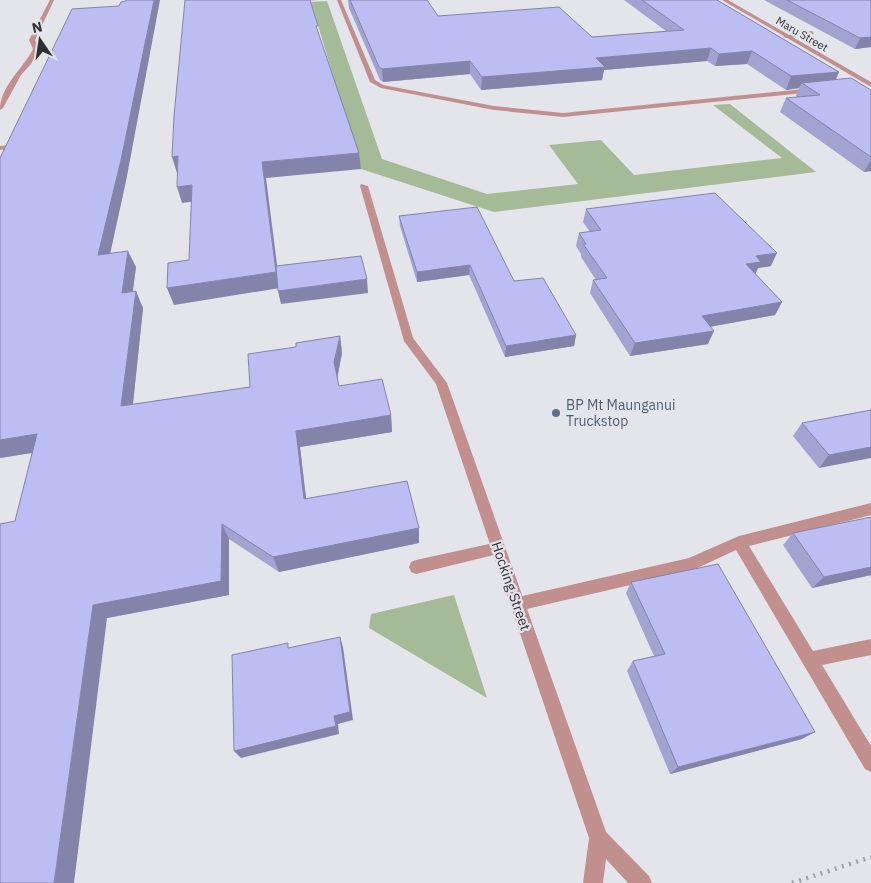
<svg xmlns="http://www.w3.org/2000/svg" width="871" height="883" viewBox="0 0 871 883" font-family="'IBM Plex Sans',sans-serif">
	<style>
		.green { fill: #a5ba97 }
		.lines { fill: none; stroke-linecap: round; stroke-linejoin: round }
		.path { stroke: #a1a1a7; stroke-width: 4.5; stroke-dasharray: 2 5.5; stroke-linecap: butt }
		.service { fill: #c18f8e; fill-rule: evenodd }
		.minor { fill: #c18f8e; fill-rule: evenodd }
		.wall { fill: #a2a3d1 }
		.shaded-wall { fill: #8484aa }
		.building { fill: #bcbdf3; stroke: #8484aa }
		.service-dot { fill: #5c6f8a; stroke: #e4e4eb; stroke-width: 2 }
		.labels { text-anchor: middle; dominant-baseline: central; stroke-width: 4.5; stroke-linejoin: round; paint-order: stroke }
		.far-street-label { font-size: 11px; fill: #303033; stroke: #e4e4eb }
		.service-label { font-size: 14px; fill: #4e5e75; stroke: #e4e4eb; text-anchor: start }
		.street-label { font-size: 14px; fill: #303033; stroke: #e4e4eb }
	</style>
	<rect width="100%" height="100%" fill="#e4e4eb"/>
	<g class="green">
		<polygon points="327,1 382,159 487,194 578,184 549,145 601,140 634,175 782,158 713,105 730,104 816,172 494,212 361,169 311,2"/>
		<polygon points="454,595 487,698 369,628 371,614"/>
	</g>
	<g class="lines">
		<polyline class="path" points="792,883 871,857"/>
		<g class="service">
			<path d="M50,0h4l-19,40 4,9 -8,15 -10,11 -18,33 -3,2c0,-24 23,-41 33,-61l-4,-9z"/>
			<polygon points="292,0 317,0 294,2"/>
			<polygon points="337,0 341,0 375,80 383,85 494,106 563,113 814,88 817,90 814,92 563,117 494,110 381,88 370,82"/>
			<polygon points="812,31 814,34 786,38 783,36"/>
			<polygon points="13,145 13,149 0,150 0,146"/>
			<polygon points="361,184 368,186 414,341 413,344 409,345 404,341 360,186"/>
			<polygon points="871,503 871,515 749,546 813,651 871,639 871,655 822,665 871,746 871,772 865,769 736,550 691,571 518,611 513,609 510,604 513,599 518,597 689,558 739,536"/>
			<polygon points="498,542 503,544 505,548 503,552 498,554 416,574 411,572 409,567 411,562 416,560"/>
		</g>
		<g class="minor">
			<polygon points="722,0 728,0 871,82 871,87"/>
			<polygon points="409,337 413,338 447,383 606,832 649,876 652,883 628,883 606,859 603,883 583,883 589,838 436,384 404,341"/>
		</g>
	</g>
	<g class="wall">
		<polygon points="348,0 427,0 438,16 592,37 666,31 624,0 717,0 839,72 836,80 871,90 871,171 864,172 780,112 786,98 797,97 796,96 799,88 786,90 747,64 715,66 707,61 604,70 602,80 481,90 470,74 383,82 380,80 349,8"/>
		<polygon points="764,0 871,0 871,47 855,49"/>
		<polygon points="119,6 127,176 110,254 136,267 133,292 143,308 133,404 250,387 296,347 340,336 342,353 337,379 339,386 391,415 392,432 300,447 306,499 419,543 279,572 229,539 229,595 107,618 15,521 32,453 0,458 0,158"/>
		<polygon points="586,209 771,266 758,268 755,274 782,302 775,315 710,327 708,344 630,356 590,293 593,280 596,280 581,257 581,254 576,246 579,233 590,232 583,222"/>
		<polygon points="399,216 514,281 576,335 574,346 505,357 469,275 417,282 400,226"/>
		<polygon points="871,410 819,468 793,436 802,423"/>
		<polygon points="793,533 871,575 812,588 783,545"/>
		<polygon points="631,582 802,739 670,774 627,671 633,661 654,656 626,593"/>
	</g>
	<g class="shaded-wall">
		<polygon points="154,0 160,0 127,176 106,272 98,255"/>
		<polygon points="871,37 871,47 855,49 860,38"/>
		<polygon points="711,48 707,61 604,70 602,80 481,90 482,77 596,58"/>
		<polygon points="752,51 747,64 715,66 719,54"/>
		<polygon points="470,61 470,74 383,82 382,69"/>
		<polygon points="839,72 833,85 802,83 799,88 786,90 791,76"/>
		<polygon points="359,153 361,169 266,178 280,288 174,305 167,288 276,272 262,162"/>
		<polygon points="178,156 177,173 172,157"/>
		<polygon points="871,160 871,171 864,172"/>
		<polygon points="192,185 197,201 182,203 177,187"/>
		<polygon points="128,251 136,267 130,309 122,293"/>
		<polygon points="777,253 771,266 758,268 755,275 746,264 756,256"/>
		<polygon points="470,265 469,275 417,282 417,272"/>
		<polygon points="367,279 368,293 281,304 278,291"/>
		<polygon points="136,291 143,308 131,422 121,406"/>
		<polygon points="782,302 775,315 696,329 702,316"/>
		<polygon points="714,331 708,344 630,356 635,343"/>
		<polygon points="576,335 574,346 505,357 506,346"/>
		<polygon points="340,336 342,353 337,379 334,362"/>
		<polygon points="391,415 392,432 300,447 308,515 304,499 296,431"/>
		<polygon points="37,434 49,450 0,458 0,440"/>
		<polygon points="871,447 871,458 819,468 829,455"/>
		<polygon points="222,524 229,539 229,595 107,618 74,883 54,883 93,605"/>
		<polygon points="419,528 419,543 279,572 273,557"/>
		<polygon points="871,567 871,575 812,588 824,577"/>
		<polygon points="340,637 343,647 353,720 338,724 339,734 241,758 234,751 334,716"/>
		<polygon points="815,732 802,739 670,774 678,767"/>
	</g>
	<g class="building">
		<polygon points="126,0 154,0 121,160 98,255 128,251 122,293 136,291 121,406 250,387 248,354 296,347 296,343 340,336 334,362 339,386 382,379 391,415 296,431 304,499 407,481 419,528 273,557 222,524 221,581 93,605 54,883 0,883 0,524 15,521 37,434 0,440 0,158 72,9 119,6 121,2 126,1"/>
		<polygon points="185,0 310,0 318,26 316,26 359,153 262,162 276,272 167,288 168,263 189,260 192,185 177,187 178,156 172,157 174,116"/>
		<polygon points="350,0 427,0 438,16 559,7 592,37 684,30 642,0 717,0 839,72 791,76 752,51 719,54 711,48 596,58 605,67 482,77 470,61 382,69 379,67"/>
		<polygon points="787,0 871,0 871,37 860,38"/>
		<polygon points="851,78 871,90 871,157 786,98 820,95 802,83"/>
		<polygon points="715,193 777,253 756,256 761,262 746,264 782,302 702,316 714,331 635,343 593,280 607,278 583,244 586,244 579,233 601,230 586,209"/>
		<polygon points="477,207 514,281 543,278 576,335 506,346 470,265 417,272 399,216"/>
		<polygon points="361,256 367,279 278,291 276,266"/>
		<polygon points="871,410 871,447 829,455 802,423"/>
		<polygon points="871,517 871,567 824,577 793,533"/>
		<polygon points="718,564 815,732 678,767 633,661 665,654 631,582"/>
		<polygon points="340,637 350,712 334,716 336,726 234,751 232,655 288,643 288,648"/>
	</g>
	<circle class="service-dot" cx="556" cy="413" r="5"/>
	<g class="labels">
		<g class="far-street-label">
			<text transform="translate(802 34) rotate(30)">Maru Street</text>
		</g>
		<g class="service-label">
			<text x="566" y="405">BP Mt Maunganui<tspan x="566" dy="16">Truckstop</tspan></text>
		</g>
		<g class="street-label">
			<text transform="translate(511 586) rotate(71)">Hocking Street</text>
		</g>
	</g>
	<g transform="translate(40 40) rotate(347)" stroke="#e4e4eb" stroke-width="4" paint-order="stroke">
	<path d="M0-4L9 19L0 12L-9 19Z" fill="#303033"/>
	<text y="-8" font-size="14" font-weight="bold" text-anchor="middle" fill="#303033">N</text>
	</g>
</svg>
